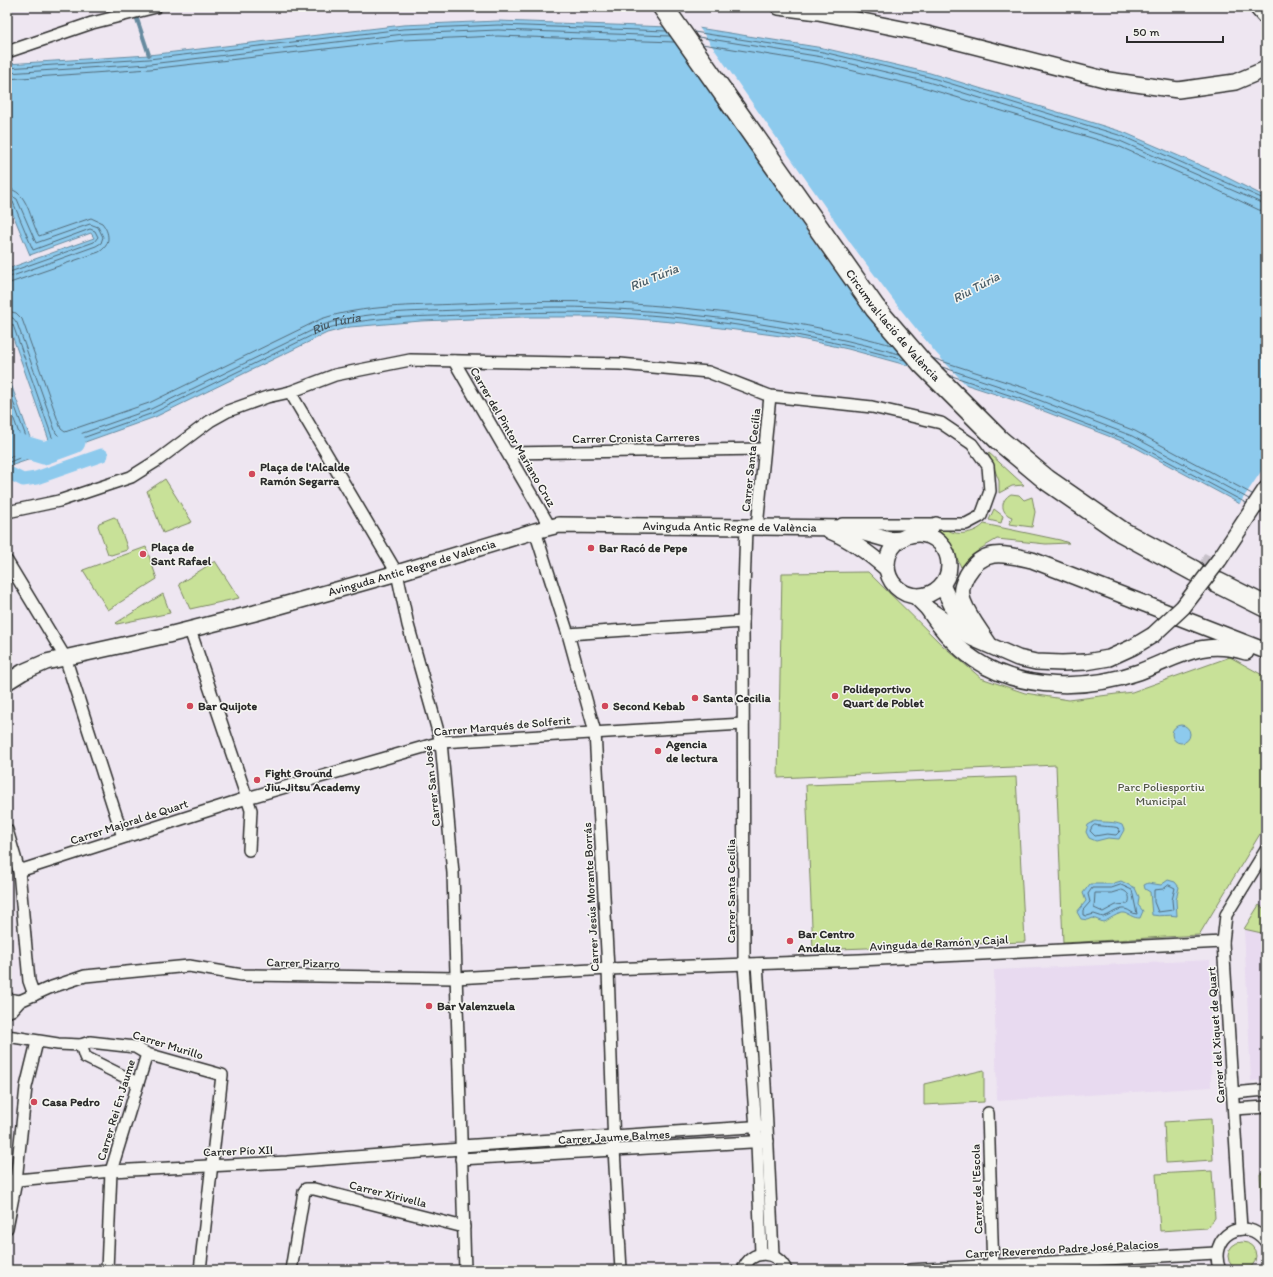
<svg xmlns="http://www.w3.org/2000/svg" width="1273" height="1277" viewBox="0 0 1273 1277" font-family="Itim,sans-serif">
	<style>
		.built { fill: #e8daf0 }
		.green { fill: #c8e198; stroke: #7a8662 }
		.water { fill: #8dcaed; stroke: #668a9f }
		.pier { fill: #eee6f1 }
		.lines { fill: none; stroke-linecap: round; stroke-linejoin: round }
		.shore { stroke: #526b79; stroke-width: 1 }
		.stream { stroke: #668a9f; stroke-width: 4 }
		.canal { stroke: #8dcaed; stroke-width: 13 }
		.river { stroke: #8dcaed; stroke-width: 23 }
		.highway-tunnel { stroke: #c7c1c9; stroke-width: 20; stroke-dasharray: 20 10; stroke-linecap: butt }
		.street-casing { stroke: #2b2b2b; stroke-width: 14 }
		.secondary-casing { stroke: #2b2b2b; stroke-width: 18 }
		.highway-casing { stroke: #2b2b2b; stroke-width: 23 }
		.street { stroke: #f6f6f2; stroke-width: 11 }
		.secondary { stroke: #f6f6f2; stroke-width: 15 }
		.highway { stroke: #f6f6f2; stroke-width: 20 }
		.secondary-bridge-casing { stroke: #2b2b2b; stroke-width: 18; stroke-linecap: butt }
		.secondary-bridge { stroke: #f6f6f2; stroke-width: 15 }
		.poi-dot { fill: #d1495b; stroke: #f6f6f2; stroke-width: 1.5 }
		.labels { text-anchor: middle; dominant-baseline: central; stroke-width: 3; stroke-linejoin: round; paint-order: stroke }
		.street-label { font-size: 12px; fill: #2b2b2b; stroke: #f6f6f2 }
		.poi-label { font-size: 12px; font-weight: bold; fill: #2b2b2b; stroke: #f6f6f2; text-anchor: start }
		.park-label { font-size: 12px; fill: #525846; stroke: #f6f6f2 }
		.water-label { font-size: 13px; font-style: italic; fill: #485b65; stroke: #f6f6f2 }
	</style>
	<rect width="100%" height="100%" fill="#eee6f1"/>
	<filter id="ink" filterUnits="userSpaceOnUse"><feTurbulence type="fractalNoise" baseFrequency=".025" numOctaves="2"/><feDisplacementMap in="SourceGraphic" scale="8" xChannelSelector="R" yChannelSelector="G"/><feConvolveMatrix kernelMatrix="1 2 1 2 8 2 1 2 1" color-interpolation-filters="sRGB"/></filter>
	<g filter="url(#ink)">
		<g class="built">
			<polygon points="1266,893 1266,1080 1251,1081 1244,929"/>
			<polygon points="1210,960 1211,1087 997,1101 994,970"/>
		</g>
		<g class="green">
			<polygon points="988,452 1024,485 1012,486 999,493 999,481"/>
			<polygon points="165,479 192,522 163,533 147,491"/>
			<path d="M1011,494l8,1 5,5 8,-3 3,15 -3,15 -23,-3 3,-7c-12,-4 -12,-17 -1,-23z"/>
			<polygon points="994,509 1003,516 1001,523 989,520"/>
			<polygon points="114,517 117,519 127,547 127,550 111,555 108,554 98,526 99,523"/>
			<path d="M984,524l76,16 9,3 -23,1 -49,-5 -17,10 -19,18 -11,-24 -15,-13 10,-2c10,9 30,6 39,-4z"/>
			<polygon points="146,547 157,579 108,610 83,570"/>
			<polygon points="215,561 239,598 190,609 179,584"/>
			<polygon points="868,572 942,645 981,678 1025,693 1069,700 1132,692 1230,657 1266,677 1266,824 1199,935 1063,943 1056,765 778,778 782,573"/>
			<polygon points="163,594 170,613 117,624 116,623"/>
			<polygon points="1016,777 1025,942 813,950 806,785"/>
			<polygon points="1259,905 1266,910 1266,934 1244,929"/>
			<polygon points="984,1070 984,1102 924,1105 924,1084"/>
			<polygon points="1211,1119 1213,1160 1166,1163 1164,1122"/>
			<polygon points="1212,1171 1215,1218 1207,1228 1160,1231 1156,1174"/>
			<polygon points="1266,1173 1266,1225 1263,1225 1260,1174"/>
			<circle cx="1242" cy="1256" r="14"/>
		</g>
		<g class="water">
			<polygon points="498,21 698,28 823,48 930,73 1123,132 1216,172 1266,197 1266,520 1235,501 1129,444 1023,403 906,365 848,349 796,338 683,323 614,317 523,317 421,321 350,327 327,333 155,417 46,456 43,450 54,445 53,442 50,443 7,321 7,269 94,238 91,233 30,255 7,200 7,64 149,55 403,25"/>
			<polygon points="7,373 37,457 7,467"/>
			<circle cx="1181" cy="734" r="9"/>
			<path d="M1095,821c10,2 18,0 27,4l2,5 -5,9 -11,-1 -12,3 -7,-3 -3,-6 2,-7z"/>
			<path d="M1168,880l7,2 4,5 -3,13 1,16c-9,-2 -16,1 -25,-1l-2,-23 -5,-3 -1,-4 4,-2 13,2z"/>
			<path d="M1121,881l14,7 4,9 -1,8 5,6 -3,7c-7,0 -9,-3 -15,-5 -7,-1 -16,7 -22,9l-10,-4 -5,2 -7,-1 -4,-7 9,-11 -3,-8 7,-9h21z"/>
		</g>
		<g class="pier">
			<polygon points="662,24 698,26 852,245 901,310 936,353 969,388 913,369 875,324 827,260"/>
			<polygon points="1266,464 1266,514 1262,520 1238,506"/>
		</g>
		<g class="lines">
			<g class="shore">
				<polyline points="694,32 823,52 929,77 1122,136 1266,200"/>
				<polyline points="698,37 822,57 928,82 1120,141 1266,205"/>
				<polyline points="702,44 820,63 926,88 1118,146 1209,186 1259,210 1266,211"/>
				<polyline points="7,68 149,59 403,29 498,25 666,31"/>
				<polyline points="7,73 150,64 404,34 498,30 670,36"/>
				<polyline points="7,79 150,69 404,40 498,36 674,42"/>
				<path d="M7,189c21,0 23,32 32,47l52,-18 11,5c8,10 9,22 -3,29l-92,32"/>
				<polyline points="7,195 12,196 17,199 36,243 90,224 98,227 103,237 101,243 96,246 7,278"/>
				<polyline points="7,200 13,202 33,250 90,229 95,231 98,237 94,242 7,273"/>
				<path d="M7,311l9,2 6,6 39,110 4,3 84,-29 172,-84c42,-14 93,-13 138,-15 52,-2 104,-4 157,-1 92,5 187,18 276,42"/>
				<path id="s1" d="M7,317l6,1 4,5 39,110 7,7 88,-31 172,-84c41,-14 92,-13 135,-15 52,-2 105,-5 158,-1 95,5 191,19 283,45"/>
				<path d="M7,322l6,3 39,112 8,9 93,-33 172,-84c44,-13 92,-12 138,-14 50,-2 101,-4 151,-2 96,4 198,22 291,47"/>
				<polyline points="932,358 1028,389 1135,431 1252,494"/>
				<polyline points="942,367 1026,395 1132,436 1249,499"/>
				<polyline points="949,375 1024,400 1130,441 1246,503"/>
				<polyline points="7,385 32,453 7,463"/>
				<polyline points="7,400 25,450 7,458"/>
				<polyline points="7,417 17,446 7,451"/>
				<path d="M1095,825c7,2 19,1 23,3l2,3 -4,4 -9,-1 -12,2 -5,-5 2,-4z"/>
				<path d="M1121,885l11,5 5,24c-5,0 -7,-4 -12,-5 -8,-1 -14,6 -22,8l-9,-3 -7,2 -4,-1v-5l7,-8 -2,-8 4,-6h19z"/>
				<polygon points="1169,885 1175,888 1172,900 1173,910 1158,912 1154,902 1154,890 1163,889"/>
				<path d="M1122,890c7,2 9,8 6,14l-12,1 -13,7 -9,-4 1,-15h16z"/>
			</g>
			<polyline class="stream" points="133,7 149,55"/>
			<polyline class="canal" points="7,472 23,480 36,478 102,455"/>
			<polyline class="river" points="7,444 11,443 44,453 74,442"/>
			<polyline class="highway-tunnel" points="1200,562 1224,574"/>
			<g class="street-casing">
				<g id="street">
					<polyline points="7,52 92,23 156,7"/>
					<polyline points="454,361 550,527"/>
					<polyline points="290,392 397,573 408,625 441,742 453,873 465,1270"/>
					<polyline points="508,453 764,449"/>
					<polyline points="7,512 59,501 131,477 158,460 210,421 228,411 267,397 290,392 335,375 410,360 620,364 708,372 770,396 872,407 941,423 972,444 988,466 990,491 981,516 966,524 842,524"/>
					<polyline points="746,527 743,622 744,965 757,1142 761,1254"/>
					<polyline points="757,527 770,396"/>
					<polyline points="535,531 568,634 595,732 608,969 614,1149 621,1270"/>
					<polyline points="926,536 936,523"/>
					<polyline points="7,561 65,657 123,837"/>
					<polyline points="190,630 251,810 249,850"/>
					<polyline points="568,634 743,622"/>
					<polyline points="7,830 19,871 29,981 34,995"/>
					<polyline points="19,871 247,798 441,742 743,724"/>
					<polyline points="757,964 765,1084 773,1255"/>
					<polyline points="7,999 20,1001"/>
					<polyline points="7,1012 12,1010 20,1001 49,988 85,976 189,966 242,975 456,978 608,969 860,960 1223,942"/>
					<polyline points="7,1036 58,1044 81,1045 90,1042 135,1047 147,1054 222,1075 200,1270"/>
					<polyline points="81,1045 85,1057 137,1083"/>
					<polyline points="1233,1093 1266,1090"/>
					<polyline points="1234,1109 1266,1107"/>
					<polyline points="988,1113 993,1270"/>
					<polyline points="461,1146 766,1126"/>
					<polyline points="461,1159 768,1141"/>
					<polyline points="7,1181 111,1171 287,1162 461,1149"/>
					<polyline points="7,1228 16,1181 26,1087 37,1042"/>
					<polyline points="1241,1229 1223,942 1226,915 1266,850"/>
					<polyline points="107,1270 111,1171 147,1054"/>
					<polyline points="291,1270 304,1192 306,1189 314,1189 464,1227"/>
					<path d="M743,1270c8,-22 34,-20 43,0"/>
					<polyline points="909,1270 1216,1253"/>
					<path d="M1220,1270c-14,-33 25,-57 46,-28"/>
				</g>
			</g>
			<g class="secondary-casing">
				<g id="secondary">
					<polyline points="779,7 818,12 927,34 1108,80 1178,90 1235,82 1266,69"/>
					<path d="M830,531c22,9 40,23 57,38"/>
					<circle cx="918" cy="565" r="31"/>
					<polyline points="1219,560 1266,489"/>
					<polyline points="942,585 954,610 970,627"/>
					<polyline points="915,596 928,609 972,638 1018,658 1036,662 1062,663 1086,662 1109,658 1133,647 1153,635"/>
					<path d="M928,609c12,19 28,38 47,51 46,31 113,30 164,12 40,-15 63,-34 107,-20"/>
					<path d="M989,644c-9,-14 -20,-27 -26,-43 -3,-11 -1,-16 4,-26 16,-28 38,-21 65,-15l234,91"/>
					<path id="s2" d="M7,682l16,-10 23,-10 122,-27 87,-22 142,-40 138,-42 24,-6 288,3 42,12 13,-1"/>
				</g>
			</g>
			<g class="highway-casing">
				<g id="highway">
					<path id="s3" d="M663,7l212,301 47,55 77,77 48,40 75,52 72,39"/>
					<polyline points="1260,7 1266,14"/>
					<polyline points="1218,583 1266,607"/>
				</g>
			</g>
			<use href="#street" class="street"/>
			<use href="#secondary" class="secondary"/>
			<use href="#highway" class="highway"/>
			<g class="secondary-bridge-casing">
				<polyline id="secondary-bridge" points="1153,635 1183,607 1219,560"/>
			</g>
			<use href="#secondary-bridge" class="secondary-bridge"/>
		</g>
	</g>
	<g class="poi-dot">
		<circle cx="252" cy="474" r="4"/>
		<circle cx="591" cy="548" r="4"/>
		<circle cx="143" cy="554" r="4"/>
		<circle cx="835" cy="696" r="4"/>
		<circle cx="695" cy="698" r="4"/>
		<circle cx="190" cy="706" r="4"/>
		<circle cx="605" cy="706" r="4"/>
		<circle cx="658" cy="751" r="4"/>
		<circle cx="257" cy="780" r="4"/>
		<circle cx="790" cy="941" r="4"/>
		<circle cx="429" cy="1006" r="4"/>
		<circle cx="34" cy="1102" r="4"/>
	</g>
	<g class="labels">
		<g class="street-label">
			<text stroke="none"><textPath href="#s3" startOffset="393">Circumval·lació de València</textPath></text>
			<text transform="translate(513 437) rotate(60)">Carrer del Pintor Mariano Cruz</text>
			<text transform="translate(636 438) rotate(-1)">Carrer Cronista Carreres</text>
			<text transform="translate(751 460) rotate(-84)">Carrer Santa Cecília</text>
			<text stroke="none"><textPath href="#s2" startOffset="746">Avinguda Antic Regne de València</textPath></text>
			<text stroke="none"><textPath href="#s2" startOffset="422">Avinguda Antic Regne de València</textPath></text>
			<text transform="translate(502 726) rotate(-5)">Carrer Marqués de Solferit</text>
			<text transform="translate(432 786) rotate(-96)">Carrer San José</text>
			<text transform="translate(129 822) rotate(-18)">Carrer Majoral de Quart</text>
			<text transform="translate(731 891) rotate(-90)">Carrer Santa Cecília</text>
			<text transform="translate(591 897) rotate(-93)">Carrer Jesús Morante Borrás</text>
			<text transform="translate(939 943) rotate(-3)">Avinguda de Ramón y Cajal</text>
			<text transform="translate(303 963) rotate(1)">Carrer Pizarro</text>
			<text transform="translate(1216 1035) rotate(-94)">Carrer del Xiquet de Quart</text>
			<text transform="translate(168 1045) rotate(17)">Carrer Murillo</text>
			<text transform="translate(116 1110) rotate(-73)">Carrer Rei En Jaume</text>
			<text transform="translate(614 1137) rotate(-3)">Carrer Jaume Balmes</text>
			<text transform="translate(238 1151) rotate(-2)">Carrer Pío XII</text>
			<text transform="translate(977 1189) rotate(-92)">Carrer de l'Escola</text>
			<text transform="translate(388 1194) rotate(14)">Carrer Xirivella</text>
			<text transform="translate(1062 1249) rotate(-3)">Carrer Reverendo Padre José Palacios</text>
		</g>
		<g class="poi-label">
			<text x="260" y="467">Plaça de l'Alcalde<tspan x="260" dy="14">Ramón Segarra</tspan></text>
			<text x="151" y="547">Plaça de<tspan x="151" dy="14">Sant Rafael</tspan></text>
			<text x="599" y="548">Bar Racó de Pepe</text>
			<text x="843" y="689">Polideportivo<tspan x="843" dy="14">Quart de Poblet</tspan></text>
			<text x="703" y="698">Santa Cecilia</text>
			<text x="198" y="706">Bar Quijote</text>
			<text x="613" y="706">Second Kebab</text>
			<text x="666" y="744">Agencia<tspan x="666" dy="14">de lectura</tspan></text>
			<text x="265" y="773">Fight Ground<tspan x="265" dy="14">Jiu-Jitsu Academy</tspan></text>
			<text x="798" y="934">Bar Centro<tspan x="798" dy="14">Andaluz</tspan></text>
			<text x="437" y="1006">Bar Valenzuela</text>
			<text x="42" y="1102">Casa Pedro</text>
		</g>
		<g class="park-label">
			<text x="1161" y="787">Parc Poliesportiu<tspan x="1161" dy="14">Municipal</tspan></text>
		</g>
		<g class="water-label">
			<text transform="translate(654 277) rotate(-22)">Riu Túria</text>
			<text transform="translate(976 287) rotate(-28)">Riu Túria</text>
			<text stroke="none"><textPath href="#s1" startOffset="437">Riu Túria</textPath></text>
		</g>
	</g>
	<rect width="1273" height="1277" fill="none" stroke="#f6f6f2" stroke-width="24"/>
	<rect x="12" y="12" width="1249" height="1253" fill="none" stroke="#2b2b2b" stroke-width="1.5" filter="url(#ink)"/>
	<path d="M1127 36v6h96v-6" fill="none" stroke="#2b2b2b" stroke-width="2"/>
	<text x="1133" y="36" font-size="12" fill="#2b2b2b" stroke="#f6f6f2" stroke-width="3" paint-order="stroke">50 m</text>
</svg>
